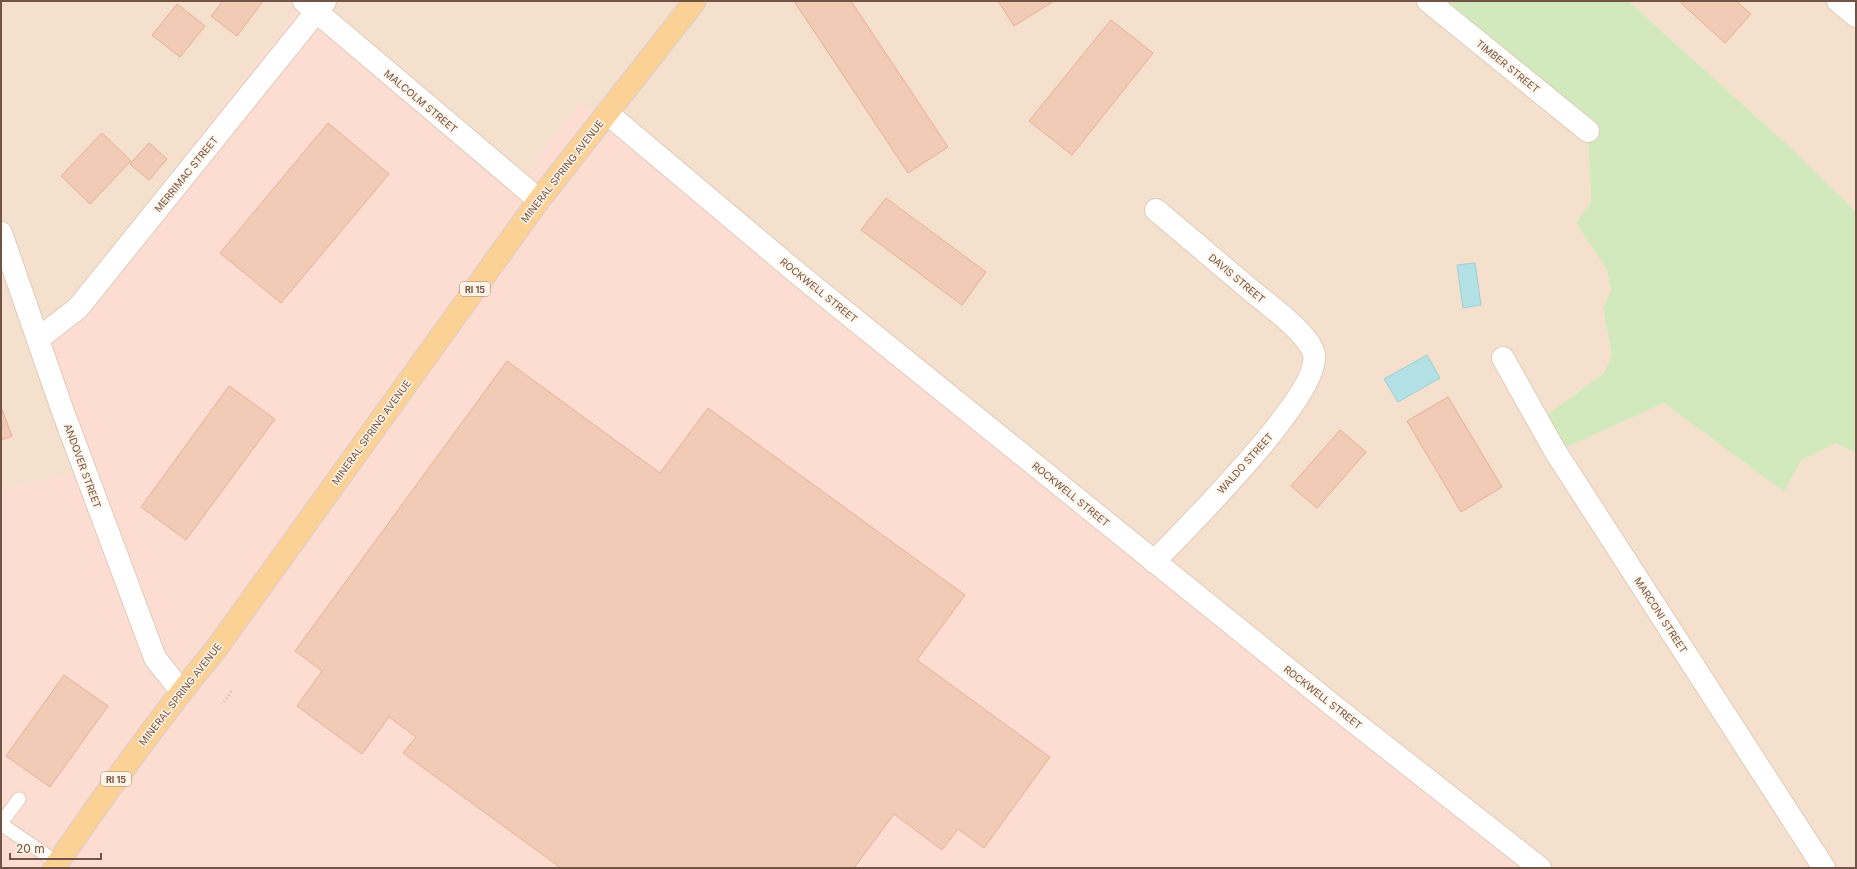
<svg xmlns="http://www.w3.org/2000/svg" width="1857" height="869" viewBox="0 0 1857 869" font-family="Inter,sans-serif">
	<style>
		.residential { fill: #f4e0cd }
		.commercial { fill: #fdddd2 }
		.green { fill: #d2e9be }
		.water { fill: #b4e1e5; stroke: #9ad1d7 }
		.building { fill: #f2cbb6; stroke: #e4b097 }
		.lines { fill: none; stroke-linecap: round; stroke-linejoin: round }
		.lane-casing { stroke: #e0cbbb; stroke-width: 15 }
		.street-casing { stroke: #e0cbbb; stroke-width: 24 }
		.primary-casing { stroke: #d8cfcb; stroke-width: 24 }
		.path { stroke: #d6ae9a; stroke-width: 2.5; stroke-dasharray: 1 3; stroke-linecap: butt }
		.lane { stroke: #fff; stroke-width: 13 }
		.street { stroke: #fff; stroke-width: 22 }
		.primary { stroke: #fcd196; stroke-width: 22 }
		.labels { text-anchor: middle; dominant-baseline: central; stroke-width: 3; stroke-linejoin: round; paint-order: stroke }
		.shield { fill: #fff3e5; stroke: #9c8476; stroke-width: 1 }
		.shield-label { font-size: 9px; font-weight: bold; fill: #725447 }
		.street-label { font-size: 10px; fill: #725447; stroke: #fff3e5 }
	</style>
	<rect width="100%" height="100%" fill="#fcefdf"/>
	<g class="residential">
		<polygon points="1,1 305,1 142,210 41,334 81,470 1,492"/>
		<polygon points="308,1 1429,1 1588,131 1591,203 1576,223 1607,268 1611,291 1603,308 1612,356 1604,373 1540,420 1558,451 1664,403 1784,492 1801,461 1836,443 1856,453 1856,868 1525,868 782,262 581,103 522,180"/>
		<polygon points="1628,1 1856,1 1856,212 1789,146"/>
	</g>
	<polygon class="commercial" points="305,1 522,179 581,102 782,262 1525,868 1,868 1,492 81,470 41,334 142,210"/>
	<polygon class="green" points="1432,1 1628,1 1789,146 1856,212 1856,453 1836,443 1801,461 1784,492 1664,403 1558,451 1540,420 1604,373 1612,356 1603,308 1611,291 1607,269 1576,223 1591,203 1588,131"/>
	<g class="water">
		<polygon points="1475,263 1481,305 1463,308 1457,265"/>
		<polygon points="1427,355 1440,378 1398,402 1384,379"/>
	</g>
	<g class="building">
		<polygon points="223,1 263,1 237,36 211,16"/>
		<polygon points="794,1 851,1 948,147 908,173"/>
		<polygon points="998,1 1054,1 1014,26"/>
		<polygon points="1682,1 1736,1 1751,14 1725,43 1681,3"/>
		<polygon points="177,4 205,26 180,57 152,35"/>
		<polygon points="1111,20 1153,53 1072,155 1029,121"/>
		<polygon points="328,123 389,174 281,303 220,253"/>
		<polygon points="102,133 131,161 90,204 61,176"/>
		<polygon points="149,143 167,159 149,180 130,164"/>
		<polygon points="886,198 986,272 962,305 861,230"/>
		<polygon points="507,361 660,473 708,408 965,595 917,660 1050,757 984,848 958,829 942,850 894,814 854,868 561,868 403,753 416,737 389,717 362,754 297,706 322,671 295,651"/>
		<polygon points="229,386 275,419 186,540 141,507"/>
		<polygon points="1448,397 1502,487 1461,512 1407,421"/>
		<polygon points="1,407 12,436 1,440"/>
		<polygon points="1340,430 1366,452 1317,508 1291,486"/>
		<polygon points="64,675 108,706 50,787 6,756"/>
	</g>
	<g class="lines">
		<g class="lane-casing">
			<g id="lane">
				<polyline points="1,823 19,799"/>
				<polyline points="1,824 58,863"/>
			</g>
		</g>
		<g class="street-casing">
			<g id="street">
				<polyline points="304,1 539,200"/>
				<polyline points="1428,1 1588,131"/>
				<polyline points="1838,1 1856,16"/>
				<polyline points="607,113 802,277 1335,707 1540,868"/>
				<polyline points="1,233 62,409 155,658 181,691"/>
				<polyline points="38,339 78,308 325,1"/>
				<polyline points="1503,358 1555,451 1824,868"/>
				<path d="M1154,562c29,-31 174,-173 159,-211 -8,-20 -43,-45 -60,-59 -32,-27 -65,-55 -97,-82"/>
			</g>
		</g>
		<g class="primary-casing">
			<path id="primary" d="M54,868c52,-75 104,-149 162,-219l323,-449 156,-199"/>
		</g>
		<polyline class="path" points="224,702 233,689"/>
		<use href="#lane" class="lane"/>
		<use href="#street" class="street"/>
		<use href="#primary" class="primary"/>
	</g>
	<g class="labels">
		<g class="shield">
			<rect x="460" y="282" width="30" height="14" rx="3"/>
			<rect x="101" y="772" width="30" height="14" rx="3"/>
		</g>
		<g class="shield-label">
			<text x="475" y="289">RI 15</text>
			<text x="116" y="779">RI 15</text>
		</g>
		<g class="street-label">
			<text transform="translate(1508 66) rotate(39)">TIMBER STREET</text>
			<text transform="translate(421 101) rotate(40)">MALCOLM STREET</text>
			<text transform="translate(562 171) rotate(-52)">MINERAL SPRING AVENUE</text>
			<text transform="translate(186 174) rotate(-51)">MERRIMAC STREET</text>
			<text transform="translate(1237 278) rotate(40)">DAVIS STREET</text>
			<text transform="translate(819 290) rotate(39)">ROCKWELL STREET</text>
			<text transform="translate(371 432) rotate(-54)">MINERAL SPRING AVENUE</text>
			<text transform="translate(1245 463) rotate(-48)">WALDO STREET</text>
			<text transform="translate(83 466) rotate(70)">ANDOVER STREET</text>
			<text transform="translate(1071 494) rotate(39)">ROCKWELL STREET</text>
			<text transform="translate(1661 615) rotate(57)">MARCONI STREET</text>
			<text transform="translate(180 694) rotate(-52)">MINERAL SPRING AVENUE</text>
			<text transform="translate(1323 697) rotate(38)">ROCKWELL STREET</text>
		</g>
	</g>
	<rect width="1857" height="869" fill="none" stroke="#725447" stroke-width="4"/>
	<path d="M10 853v6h91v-6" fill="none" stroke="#725447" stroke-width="2"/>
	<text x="16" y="853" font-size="12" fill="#725447" stroke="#fff3e5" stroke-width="3" paint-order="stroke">20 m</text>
</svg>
